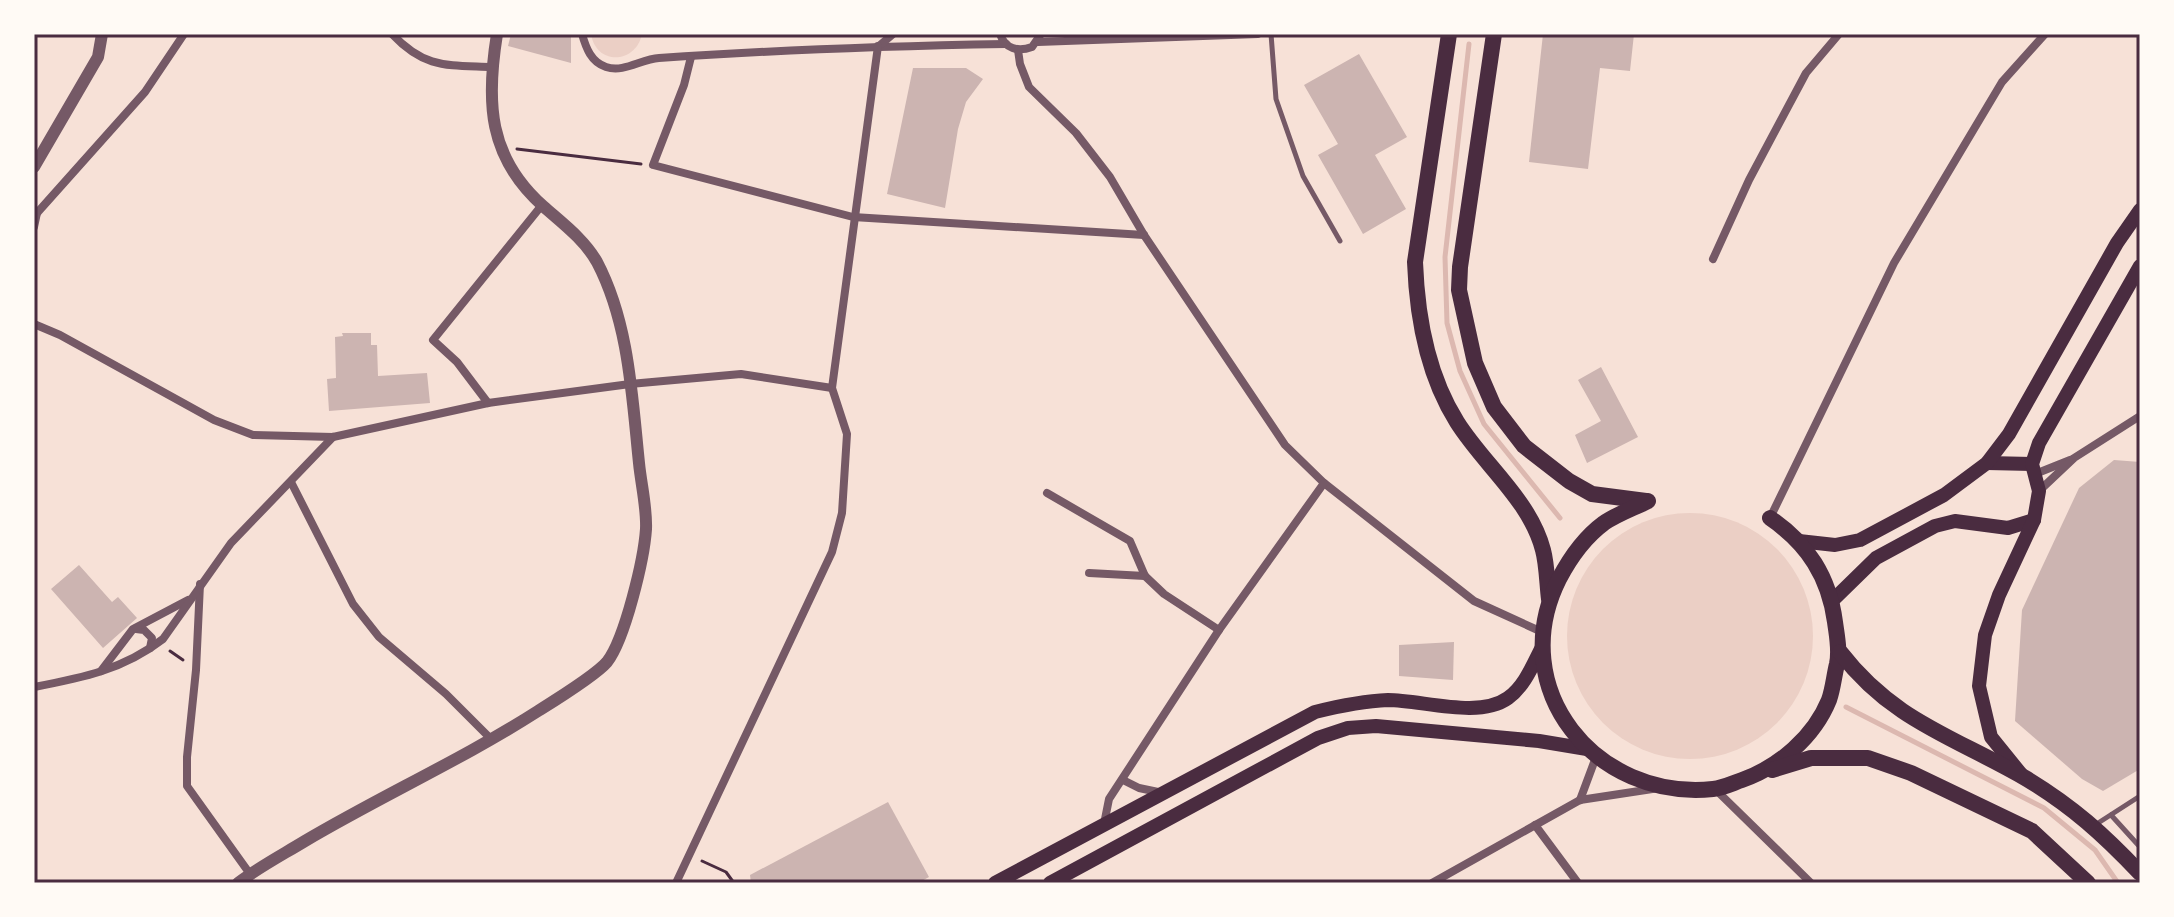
<svg xmlns="http://www.w3.org/2000/svg" width="2174" height="917" viewBox="0 0 2174 917" font-family="'DM Sans',sans-serif">
	<style>
		.green { fill: #ebcfc5 }
		.lines { fill: none; stroke-linecap: round; stroke-linejoin: round }
		.stream { stroke: #dcb8b0; stroke-width: 5 }
		.building { fill: #ccb4b1 }
		.path { stroke: #4a2c40; stroke-width: 3 }
		.service { stroke: #755966; stroke-width: 5 }
		.minor { stroke: #755966; stroke-width: 8 }
		.tertiary { stroke: #755966; stroke-width: 12 }
		.secondary { stroke: #4a2c40; stroke-width: 14 }
		.primary { stroke: #4a2c40; stroke-width: 16 }
		.neatline { fill: none; stroke: #4a2c40; stroke-width: 3 }
	</style>
	<rect width="100%" height="100%" fill="#f7e1d7"/>
	<g class="green">
		<path d="M591,34h51c-6,30 -46,32 -51,0z"/>
		<circle cx="1690" cy="636" r="123"/>
	</g>
	<g class="lines">
		<g class="stream">
			<polyline points="1469,44 1445,257 1447,323 1460,371 1484,424 1560,518"/>
			<polyline points="1846,707 2044,808 2095,850 2118,883"/>
		</g>
	</g>
	<g class="building">
		<polygon points="511,34 571,34 571,63 508,46"/>
		<polygon points="1543,34 1634,34 1630,71 1600,68 1588,169 1529,162"/>
		<polygon points="1359,54 1407,137 1375,155 1406,209 1363,234 1318,155 1338,144 1304,85"/>
		<polygon points="913,68 966,68 983,79 966,102 958,129 945,208 887,194"/>
		<polygon points="342,333 371,333 371,345 377,345 378,376 427,373 430,403 329,411 327,379 336,378 335,337 343,336"/>
		<polygon points="1601,367 1638,437 1587,463 1575,435 1601,421 1578,380"/>
		<polygon points="2114,460 2140,462 2140,769 2103,791 2082,779 2015,721 2022,610 2079,488"/>
		<polygon points="79,565 112,602 118,597 137,618 103,648 51,589"/>
		<polygon points="1454,642 1453,680 1399,676 1399,645"/>
		<polygon points="888,802 929,877 918,883 751,883 750,875"/>
	</g>
	<g class="lines">
		<g class="path">
			<polyline points="517,149 641,164"/>
			<polyline points="170,651 183,660"/>
			<polyline points="702,861 726,872 734,883"/>
		</g>
		<g class="service">
			<polyline points="1271,34 1276,99 1303,176 1340,241"/>
			<polyline points="2111,815 2140,847"/>
			<polyline points="2095,825 2140,796"/>
		</g>
		<g class="minor">
			<path d="M392,34c33,35 55,31 100,33"/>
			<path d="M582,34c4,14 9,28 24,33 18,6 35,-8 53,-9 115,-8 231,-12 347,-14"/>
			<path d="M1000,34c5,15 18,18 32,13l9,-13"/>
			<polyline points="1038,42 1258,34"/>
			<polyline points="879,46 893,34"/>
			<polyline points="1018,50 1020,64 1029,87 1076,133 1110,177 1144,235 1285,445 1324,483 1474,601 1542,632"/>
			<polyline points="691,57 684,85 653,165 853,217 1144,235"/>
			<polyline points="37,213 145,92 184,34"/>
			<polyline points="34,227 37,213"/>
			<polyline points="1713,259 1749,180 1806,73 1839,34"/>
			<polyline points="34,324 60,335 214,420 253,435 333,437 488,403 630,384 741,374 832,388"/>
			<polyline points="488,403 457,362 433,340 542,205"/>
			<polyline points="2035,474 2070,460"/>
			<polyline points="291,482 353,604 379,637 446,694 492,740"/>
			<polyline points="2039,491 2074,458 2140,416"/>
			<polyline points="1047,493 1130,541 1145,576 1164,594 1219,630"/>
			<polyline points="1770,518 1894,263 2002,82 2045,34"/>
			<polyline points="1089,573 1145,576"/>
			<polyline points="200,584 196,670 187,757 187,786 250,874"/>
			<polyline points="136,629 144,630 152,638 150,648"/>
			<polyline points="101,671 133,629 188,600"/>
			<path d="M34,687c47,-9 89,-17 129,-48l68,-96 102,-106"/>
			<polyline points="1123,780 1139,788 1163,793"/>
			<polyline points="1716,790 1811,883"/>
			<polyline points="1580,800 1596,757"/>
			<polyline points="1104,824 1109,799 1219,630 1324,483"/>
			<polyline points="1535,825 1578,883"/>
			<polyline points="676,883 832,552 842,513 847,434 832,388 878,46"/>
			<polyline points="1432,883 1580,800 1659,788"/>
		</g>
		<g class="tertiary">
			<polyline points="34,167 98,57 102,34"/>
			<path d="M238,883c21,-16 44,-28 67,-42 76,-45 158,-82 233,-130 16,-10 58,-36 69,-49 18,-23 37,-103 39,-133 1,-21 -5,-45 -7,-66 -7,-67 -10,-140 -42,-201 -13,-23 -35,-39 -54,-56 -55,-49 -57,-104 -46,-172"/>
		</g>
		<g class="secondary">
			<polyline points="1987,463 2032,464"/>
			<polyline points="1799,541 1835,545 1860,540 1944,495 1987,463 2009,434 2117,243 2140,210"/>
			<polyline points="1832,601 1876,558 1935,526 1955,521 2008,528 2034,520"/>
			<polyline points="2021,774 1991,737 1979,686 1985,635 1999,595 2034,520 2039,491 2032,464 2039,443 2140,266"/>
			<path d="M995,883l320,-171c24,-6 47,-11 73,-12 34,0 91,19 120,-2 17,-12 25,-34 34,-51"/>
			<polyline points="1050,883 1318,738 1348,728 1376,726 1539,741 1587,749"/>
		</g>
		<g class="primary">
			<path d="M1449,34l-34,228c2,54 13,114 42,160 27,43 73,78 86,128 4,15 4,33 6,49"/>
			<polyline points="1494,34 1460,267 1459,290 1475,363 1494,407 1524,446 1569,481 1592,494 1646,501"/>
			<path d="M1648,501c-14,7 -31,13 -44,22 -19,14 -34,35 -45,56 -55,110 37,222 154,210 10,-1 20,-6 29,-9 37,-13 72,-43 87,-80 4,-11 5,-24 8,-36 3,-14 0,-27 -2,-42 -6,-45 -27,-78 -65,-104"/>
			<path d="M1840,652c54,70 115,85 187,127 46,28 76,55 113,94"/>
			<polyline points="1772,770 1811,758 1868,758 1911,773 2032,831 2088,883"/>
		</g>
	</g>
	<rect width="2174" height="917" fill="none" stroke="#fffaf5" stroke-width="72"/>
	<rect x="36" y="36" width="2102" height="845" class="neatline"/>
</svg>
